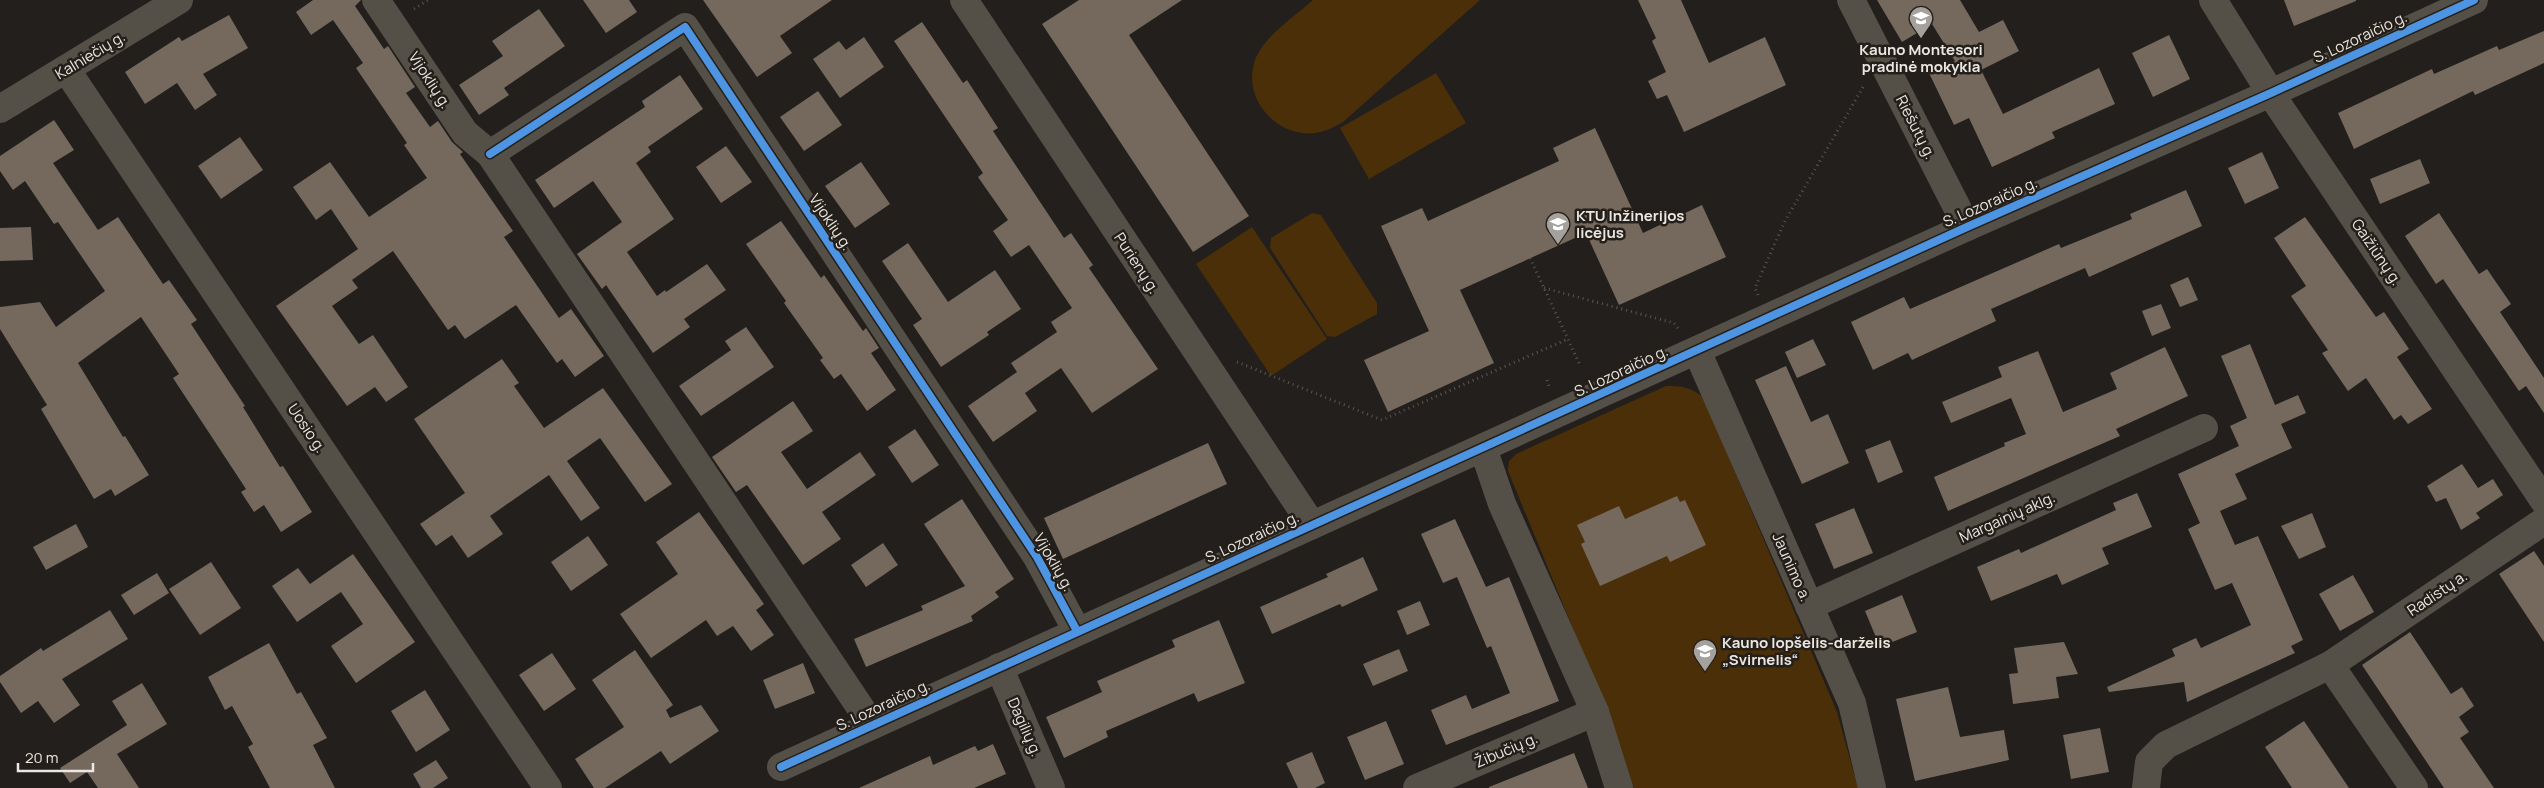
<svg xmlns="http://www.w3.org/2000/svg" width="2544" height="788" viewBox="0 0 2544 788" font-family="Manrope,sans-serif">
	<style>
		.green { fill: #4b2f08 }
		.building { fill: #74695c }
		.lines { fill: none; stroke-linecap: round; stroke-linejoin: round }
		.path { stroke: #5a554f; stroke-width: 3; stroke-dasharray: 1 4; stroke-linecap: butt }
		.minor { stroke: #544f47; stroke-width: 28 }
		.cycleway-casing { stroke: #251f19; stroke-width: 11 }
		.cycleway { stroke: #4d94e3; stroke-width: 8 }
		.labels { text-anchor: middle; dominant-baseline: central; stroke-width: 5; stroke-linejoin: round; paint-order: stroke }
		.street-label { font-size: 15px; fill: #ebe7e3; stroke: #251f19 }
		.poi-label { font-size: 15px; font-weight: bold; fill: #ebe7e3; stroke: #251f19; text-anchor: start }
	</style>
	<rect width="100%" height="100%" fill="#221f1c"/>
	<g class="green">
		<path d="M1313,0h167l-137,122c-12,7 -25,13 -40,11 -34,-4 -60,-39 -48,-73 9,-24 39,-43 58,-60z"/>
		<polygon points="1436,73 1466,123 1369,179 1340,128"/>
		<polygon points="1312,213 1321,215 1377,303 1377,314 1335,337 1327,336 1270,248 1271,238"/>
		<polygon points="1252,227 1327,339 1271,376 1196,264"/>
		<path d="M1666,386c15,0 25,1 37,11l134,315 21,76h-230l-54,-157 -66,-160 1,-10 7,-7z"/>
	</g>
	<g class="building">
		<polygon points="313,0 361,0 355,6 384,49 388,46 415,87 406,93 430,127 438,121 452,142 463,152 460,154 513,231 504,237 559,318 571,309 604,356 575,377 562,359 557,363 516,305 465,339 455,325 448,330 393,251 352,280 358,288 332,306 359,344 373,335 408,387 386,402 375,387 347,406 276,306 358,249 331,209 316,220 293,187 330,162 369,217 427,178 404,145 407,143 356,68 363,63 333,20 311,35 296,12"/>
		<polygon points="583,0 629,0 637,12 606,33"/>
		<polygon points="703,0 832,0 780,36 792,53 757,77"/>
		<polygon points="1079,0 1182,0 1129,35 1249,216 1193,252 1042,24"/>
		<polygon points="1638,0 1681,0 1709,63 1765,37 1786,85 1684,132 1667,95 1657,99 1648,81 1666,72 1652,41 1656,38"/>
		<polygon points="1877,0 1960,0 1979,32 2003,20 2019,51 1981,70 2003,114 2099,68 2115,104 2052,132 2055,138 1992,167 1969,118 1954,125 1929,73 1955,61 1932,24 1902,42"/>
		<polygon points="2284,0 2356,0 2356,1 2294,26"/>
		<polygon points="539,9 565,46 504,88 509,95 479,115 459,85 503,56 492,41"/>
		<polygon points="229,15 248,48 203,74 217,95 195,110 177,83 145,104 125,72 179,37 182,41"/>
		<polygon points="922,22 963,83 967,80 998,128 993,131 1064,238 1071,233 1093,265 1089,268 1158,369 1092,413 1061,368 1025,393 1037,411 993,442 968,406 1017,372 1011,363 1057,332 1051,322 1072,308 1029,245 1011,257 993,231 1008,220 978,177 983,173 894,41"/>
		<polygon points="2544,31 2544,63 2475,95 2473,91 2354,149 2338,113 2432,69 2434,74 2497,46 2499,50"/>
		<polygon points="2169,35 2190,79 2153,97 2132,53"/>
		<polygon points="864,37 884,67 840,98 813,59 839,41 846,50"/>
		<polygon points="680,75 703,109 648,147 651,152 636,163 674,219 627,252 657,296 665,290 666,292 707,264 726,290 684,319 690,327 653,353 606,285 602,289 577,254 622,222 593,181 554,208 535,180 645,107 642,101"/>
		<polygon points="818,91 842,125 804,151 780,117"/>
		<polygon points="54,120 74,150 53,163 98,230 118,217 163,284 169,280 197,320 191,324 245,406 243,407 280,467 283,466 312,512 281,532 264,505 254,512 241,492 246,489 173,378 179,374 141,317 78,363 123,437 125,436 149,475 115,496 111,489 94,499 41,409 47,405 0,329 0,307 40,302 56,327 105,291 58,222 54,224 25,181 13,190 0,171 0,156"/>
		<polygon points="1595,128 1643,233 1702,205 1726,257 1619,305 1586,233 1460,290 1494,363 1388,412 1364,360 1429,331 1381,226 1422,208 1428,221 1559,161 1553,148"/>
		<polygon points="240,137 263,170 221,199 198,166"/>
		<polygon points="726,146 752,182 721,203 696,167"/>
		<polygon points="2262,152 2279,188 2245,204 2228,168"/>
		<polygon points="2420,159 2430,183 2380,204 2370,179"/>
		<polygon points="861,162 890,204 855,228 825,186"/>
		<polygon points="2186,190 2202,226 2089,277 2085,268 1991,309 1996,321 1912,360 1908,353 1873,370 1851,322 1904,297 1910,309 2059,244 2061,248 2132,219 2130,214"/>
		<polygon points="2439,213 2479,274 2487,269 2511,304 2500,312 2544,378 2544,413 2526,386 2519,391 2443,279 2436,284 2405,236"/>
		<polygon points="2305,217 2376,317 2384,312 2409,349 2397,357 2432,409 2408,424 2401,415 2394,420 2366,378 2348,391 2322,353 2328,350 2291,296 2306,286 2274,238"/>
		<polygon points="781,221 821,278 824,275 863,331 866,328 879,348 871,353 896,390 867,411 841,374 834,379 820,360 823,358 784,303 786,301 746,244"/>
		<polygon points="31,227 33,260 0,261 0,228"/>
		<polygon points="908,243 948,302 995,270 1021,309 987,332 989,335 941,367 913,325 922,319 882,261"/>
		<polygon points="2188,277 2198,300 2180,307 2170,285"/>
		<polygon points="2161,304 2171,328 2152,336 2142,311"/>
		<polygon points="746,327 774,367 701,416 679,386 731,350 725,341"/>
		<polygon points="1813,339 1826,365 1797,378 1785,352"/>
		<polygon points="2250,344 2275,405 2298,395 2306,413 2281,424 2292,448 2235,474 2247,499 2220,511 2235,545 2258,536 2303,640 2291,646 2295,653 2187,702 2184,682 2109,692 2107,687 2175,656 2172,649 2196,638 2201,648 2251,625 2232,583 2215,590 2188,529 2200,523 2178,474 2239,446 2230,426 2247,418 2221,356"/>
		<polygon points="2165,347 2188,396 2116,429 2120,436 1948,511 1934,477 2005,446 2004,443 2026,434 2011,398 1951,423 1942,402 2002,377 1998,367 2038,351 2063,412 2117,389 2110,373"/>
		<polygon points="502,359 519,383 514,386 544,428 603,388 672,484 645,502 600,438 567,461 600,508 581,521 549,475 490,516 503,534 468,558 452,535 436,546 420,524 465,493 414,419"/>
		<polygon points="1786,366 1811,422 1828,414 1849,463 1802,484 1755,380"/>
		<polygon points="793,401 813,431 781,452 807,489 860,452 876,475 822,512 841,539 803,565 747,485 736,492 712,457"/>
		<polygon points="915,429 939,465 912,483 888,447"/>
		<polygon points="1890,440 1903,472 1878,483 1865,450"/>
		<polygon points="1208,443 1227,484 1063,559 1044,518"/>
		<polygon points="2462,464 2478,488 2493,479 2503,495 2476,513 2480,518 2461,530 2446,498 2436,502 2427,486"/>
		<polygon points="2137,493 2152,527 2102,548 2109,564 2062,585 2057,574 1991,601 1977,567 2019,549 2021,553 2116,510 2113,503"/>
		<polygon points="1677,496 1680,502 1685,500 1706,545 1670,562 1667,556 1600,586 1581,544 1585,542 1577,525 1619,506 1625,519"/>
		<polygon points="962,499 1014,579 995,592 999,597 971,616 973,621 866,667 854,639 923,610 921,606 965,586 924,524"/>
		<polygon points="1854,508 1873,553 1834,569 1815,524"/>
		<polygon points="699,512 764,604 756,610 774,635 751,651 733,626 717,636 706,620 651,658 620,614 678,574 656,542"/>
		<polygon points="2312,513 2326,547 2299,559 2281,526"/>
		<polygon points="1455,519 1486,587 1509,577 1559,701 1446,745 1431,710 1466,695 1472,709 1510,693 1491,646 1487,648 1457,577 1443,583 1421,534"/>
		<polygon points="76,524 88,547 46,570 33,547"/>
		<polygon points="588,536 608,565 571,591 551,562"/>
		<polygon points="883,543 898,565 866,587 851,565"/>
		<polygon points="2534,551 2544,566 2544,642 2499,574"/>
		<polygon points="353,554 415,642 356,683 331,646 363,624 341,592 297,622 272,586 298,568 310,584"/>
		<polygon points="1363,557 1378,590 1342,607 1340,604 1272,634 1260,607 1328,577 1326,574"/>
		<polygon points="211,562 241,608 200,635 169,589"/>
		<polygon points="157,573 169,593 134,615 121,595"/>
		<polygon points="2353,575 2374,612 2340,631 2319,594"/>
		<polygon points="1902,595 1917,632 1880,647 1865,611"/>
		<polygon points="1420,601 1430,625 1407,635 1397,611"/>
		<polygon points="110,610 128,639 62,679 80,705 54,723 38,701 21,713 0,682 0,676 41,648 43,651"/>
		<polygon points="1219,620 1245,683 1198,702 1194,693 1106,731 1108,737 1064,758 1046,717 1102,692 1097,681 1175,647 1172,640"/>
		<polygon points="2410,632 2451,694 2462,687 2474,706 2459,717 2469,732 2460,738 2494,788 2444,788 2362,665"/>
		<polygon points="2064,642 2078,674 2056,677 2059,698 2013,704 2009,674 2018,673 2014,648"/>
		<polygon points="269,643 297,694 301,692 327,738 313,745 335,788 270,788 248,747 253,744 232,706 225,710 208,677"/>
		<polygon points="1399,649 1408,671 1373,686 1363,664"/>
		<polygon points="635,650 673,705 666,710 670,718 701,705 719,731 670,764 661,751 605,788 594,788 575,759 624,727 592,680"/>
		<polygon points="552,653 576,689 544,711 519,675"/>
		<polygon points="803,663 815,693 775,709 763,680"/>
		<polygon points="142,683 167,724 117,754 139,788 98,788 87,772 70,783 60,768 127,725 112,701"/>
		<polygon points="1948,687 1960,737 2004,730 2009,760 1915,781 1896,699"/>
		<polygon points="425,690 450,730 416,752 391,711"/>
		<polygon points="1386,721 1404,764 1365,780 1347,737"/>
		<polygon points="2304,721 2349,788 2292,788 2265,747"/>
		<polygon points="2100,728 2109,772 2071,779 2063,735"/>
		<polygon points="993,744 1006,774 974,788 859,788 930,756 933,765 975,746 978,751"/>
		<polygon points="1312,752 1325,783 1315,788 1298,788 1286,763"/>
		<polygon points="1574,753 1588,788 1489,788 1489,787"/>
		<polygon points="436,760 448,778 433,788 421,788 413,774"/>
	</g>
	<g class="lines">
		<g class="path">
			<polyline points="414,9 428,0"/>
			<polyline points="1530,258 1580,365"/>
			<polyline points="1544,288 1674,323 1680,331"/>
			<polyline points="1758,295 1755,288 1785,221 1863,87"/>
			<polyline points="1237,362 1382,420 1568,339"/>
			<polyline points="1547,380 1550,389"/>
		</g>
		<g class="minor">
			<polyline points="376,0 465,133 490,154 872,725"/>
			<polyline points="964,0 1312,525"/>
			<polyline points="1851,0 1967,227"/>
			<polyline points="2213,0 2277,103 2544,501"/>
			<polyline points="66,69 548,788"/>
			<polyline points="0,109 179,0"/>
			<polyline points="490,154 685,27 1037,557 1077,631"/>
			<polyline points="1697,351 1852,703 1872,788"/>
			<polyline points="1483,448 1502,504 1595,712 1619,788"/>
			<polyline points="1809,606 2204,428"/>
			<polyline points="2330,665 2544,521"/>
			<polyline points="999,667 1051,788"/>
			<polyline points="781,767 1967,227 2271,93 2474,0"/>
			<polyline points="1417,788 1595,712"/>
			<polyline points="2146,788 2149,762 2166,745 2330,665 2414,788"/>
		</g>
		<g class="cycleway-casing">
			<g id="cycleway">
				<polyline points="490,154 685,27 1037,557 1077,631"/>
				<polyline points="781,767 1967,227 2271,93 2474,0"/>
			</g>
		</g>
		<use href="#cycleway" class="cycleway"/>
	</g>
	<defs>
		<g id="school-pin" transform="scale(1.25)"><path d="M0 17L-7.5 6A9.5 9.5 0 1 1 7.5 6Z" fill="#a5a19d" stroke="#251f19"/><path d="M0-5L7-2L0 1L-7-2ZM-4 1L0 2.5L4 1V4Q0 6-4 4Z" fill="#fff"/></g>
	</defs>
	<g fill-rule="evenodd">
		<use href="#school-pin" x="1921" y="18"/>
		<use href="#school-pin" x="1558" y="224"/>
		<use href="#school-pin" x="1705" y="651"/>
	</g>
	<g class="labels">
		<g class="street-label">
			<text transform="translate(2360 37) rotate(-25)">S. Lozoraičio g.</text>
			<text transform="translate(90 55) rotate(-31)">Kalniečių g.</text>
			<text transform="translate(430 80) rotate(57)">Vijoklių g.</text>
			<text transform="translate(1916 127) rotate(63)">Riešutų g.</text>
			<text transform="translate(1990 202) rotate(-24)">S. Lozoraičio g.</text>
			<text transform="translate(831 222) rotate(56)">Vijoklių g.</text>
			<text transform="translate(2377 252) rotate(56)">Gaižiūnų g.</text>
			<text transform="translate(1137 263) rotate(57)">Purienų g.</text>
			<text transform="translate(1621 371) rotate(-25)">S. Lozoraičio g.</text>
			<text transform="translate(307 428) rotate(56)">Uosio g.</text>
			<text transform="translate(2007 517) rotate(-24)">Margainių aklg.</text>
			<text transform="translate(1252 537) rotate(-25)">S. Lozoraičio g.</text>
			<text transform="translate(1054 562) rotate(60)">Vijoklių g.</text>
			<text transform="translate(1792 567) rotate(66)">Jaunimo a.</text>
			<text transform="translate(2437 593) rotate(-34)">Radistų a.</text>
			<text transform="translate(883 705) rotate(-25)">S. Lozoraičio g.</text>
			<text transform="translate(1025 727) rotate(66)">Dagilių g.</text>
			<text transform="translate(1506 750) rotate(-23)">Žibučių g.</text>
		</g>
		<g class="poi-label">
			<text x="1921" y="49" text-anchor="middle">Kauno Montesori<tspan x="1921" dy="17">pradinė mokykla</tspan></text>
			<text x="1576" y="215">KTU Inžinerijos<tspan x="1576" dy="17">licėjus</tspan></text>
			<text x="1722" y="642">Kauno lopšelis-darželis<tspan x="1722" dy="17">„Svirnelis“</tspan></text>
		</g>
	</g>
	<path d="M18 763v8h75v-8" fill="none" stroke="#ebe7e3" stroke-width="2.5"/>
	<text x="25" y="763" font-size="15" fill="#ebe7e3" stroke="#251f19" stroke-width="4" paint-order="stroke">20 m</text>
</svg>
